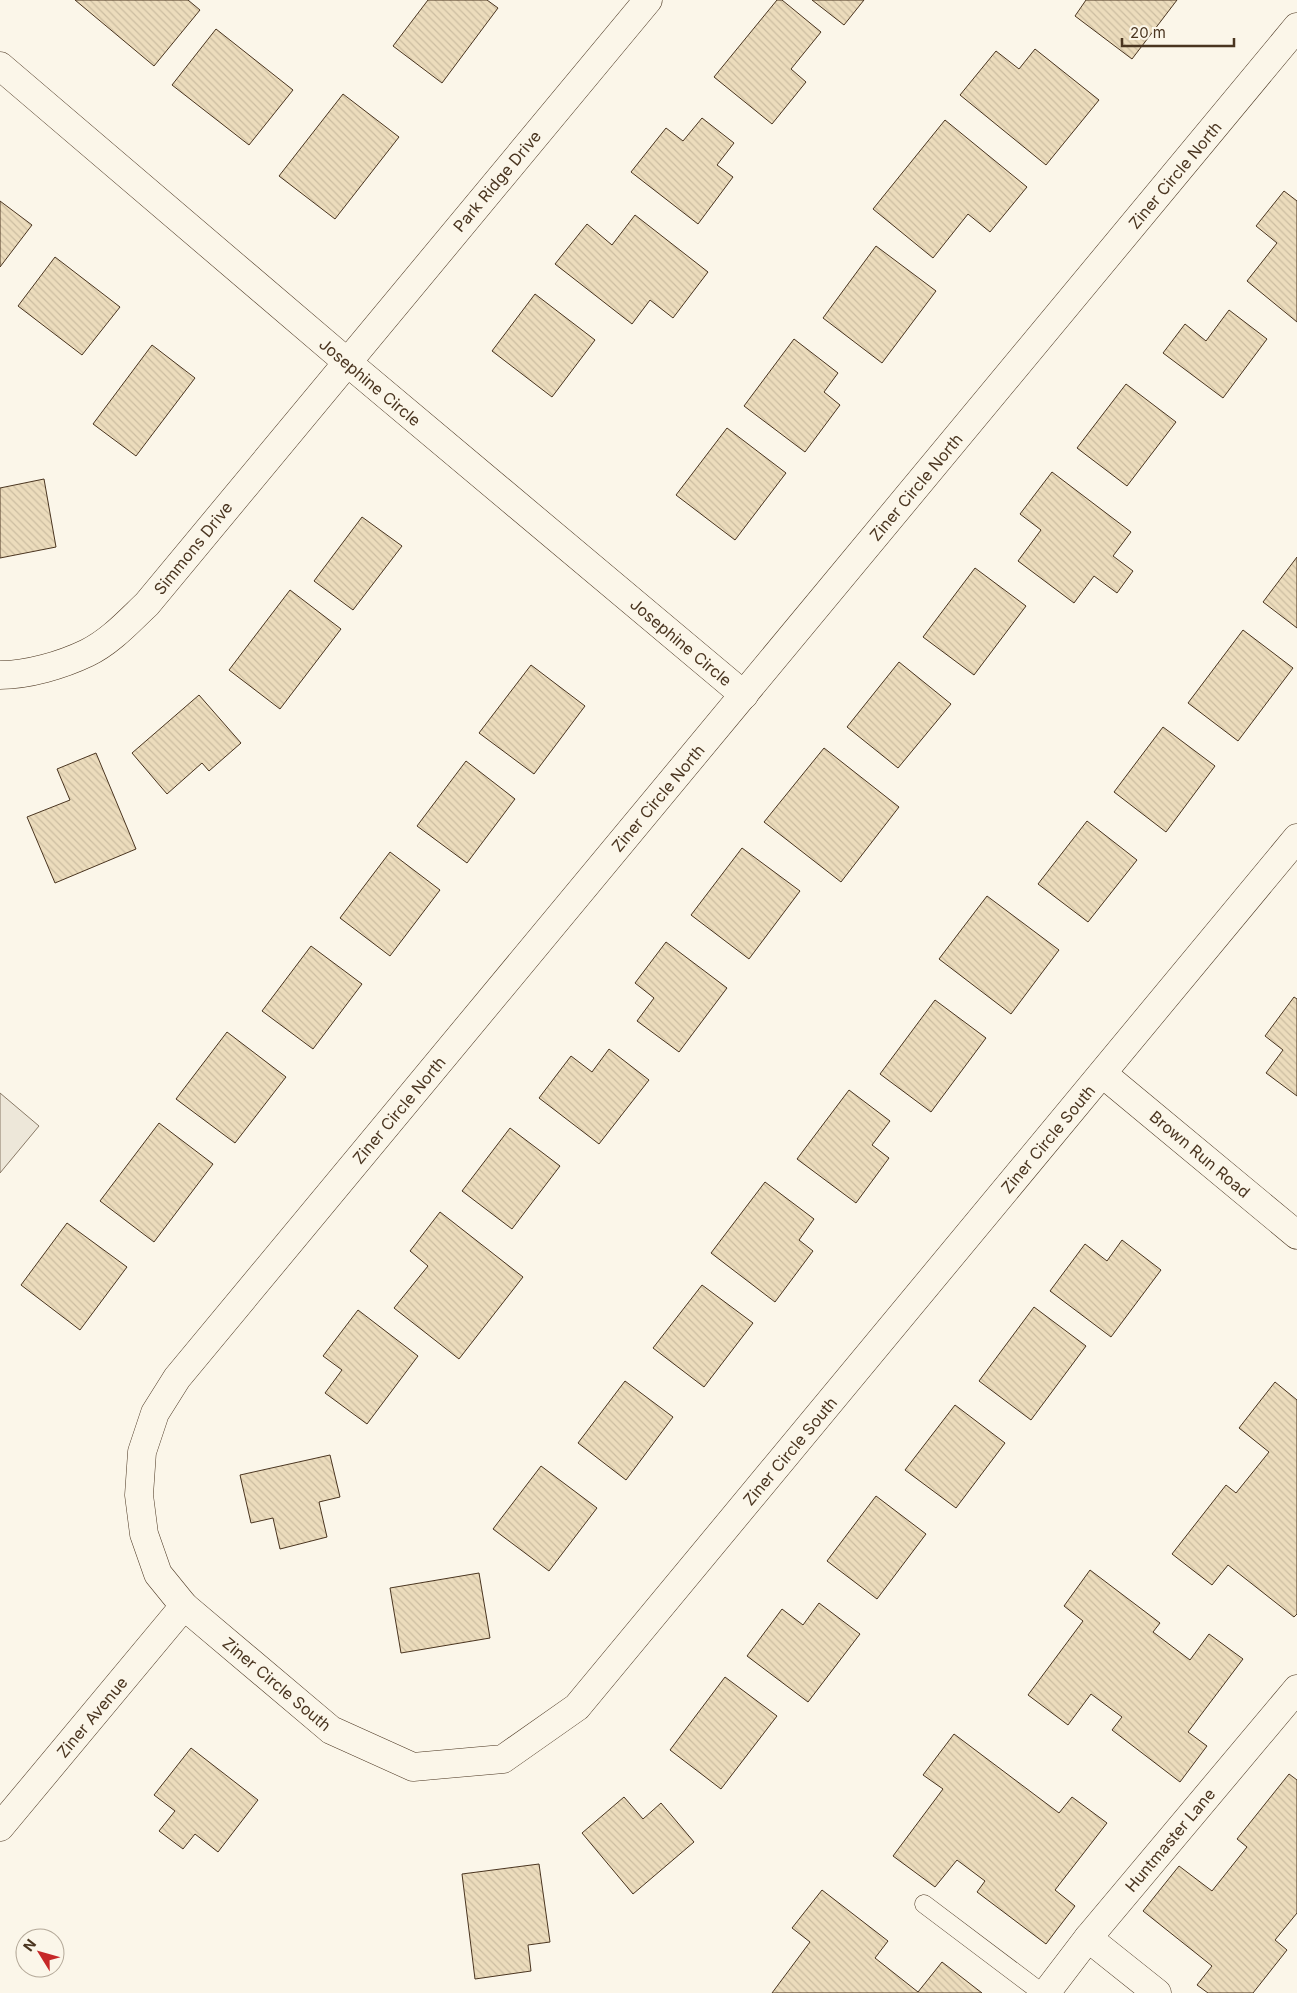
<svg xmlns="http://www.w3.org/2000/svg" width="1297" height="1993" viewBox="0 0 1297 1993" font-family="Inter,sans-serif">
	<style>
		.parking { fill: #ede7d9; stroke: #887966 }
		.building { fill: url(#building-back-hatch); stroke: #4a3520 }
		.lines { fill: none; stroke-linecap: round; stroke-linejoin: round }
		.service-casing { stroke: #4a3520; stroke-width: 19 }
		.minor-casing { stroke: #4a3520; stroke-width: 29 }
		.service { stroke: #fbf6e9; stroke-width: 18 }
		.minor { stroke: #fbf6e9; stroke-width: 28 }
		.labels { text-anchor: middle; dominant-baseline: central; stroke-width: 4; stroke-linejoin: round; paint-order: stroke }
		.street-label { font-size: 16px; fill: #4a3520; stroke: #fbf6e9 }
	</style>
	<defs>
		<pattern id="building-back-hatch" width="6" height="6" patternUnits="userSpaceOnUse" patternTransform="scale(1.25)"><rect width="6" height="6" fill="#ecdcbc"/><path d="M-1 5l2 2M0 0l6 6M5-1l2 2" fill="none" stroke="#ccbda1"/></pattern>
	</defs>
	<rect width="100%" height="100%" fill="#fbf6e9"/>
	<polygon class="parking" points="0,1093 39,1126 0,1173"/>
	<g class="building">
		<polygon points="75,0 188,0 200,10 154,66"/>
		<polygon points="428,0 487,0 498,8 442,83 393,46"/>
		<polygon points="777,0 782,0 821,32 791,69 806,82 772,124 714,77"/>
		<polygon points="812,0 864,0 844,25"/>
		<polygon points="1086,0 1177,0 1132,59 1075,16"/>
		<polygon points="216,29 293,90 249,145 172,85"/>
		<polygon points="1035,49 1099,100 1046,165 960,95 996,51 1019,69"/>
		<polygon points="343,94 399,137 335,219 279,176"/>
		<polygon points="702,118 734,143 717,165 733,177 698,224 631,172 666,128 683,141"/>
		<polygon points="945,120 1027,187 990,232 968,214 933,258 873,209"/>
		<polygon points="1284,191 1297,201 1297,322 1247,281 1277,243 1256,226"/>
		<polygon points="0,201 32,225 0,267"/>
		<polygon points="635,215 708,272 673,318 650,300 632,324 555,264 587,224 612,245"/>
		<polygon points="876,246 936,291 882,363 823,318"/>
		<polygon points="55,257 120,307 82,355 18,306"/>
		<polygon points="535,294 595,340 552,397 492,351"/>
		<polygon points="1229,310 1267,339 1223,398 1163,353 1185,324 1206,341"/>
		<polygon points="794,339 838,373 824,392 840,405 805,452 744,406"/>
		<polygon points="152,345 195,378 136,456 93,424"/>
		<polygon points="1126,384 1176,422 1127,486 1077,448"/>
		<polygon points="727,428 786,473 735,540 676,495"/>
		<polygon points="1052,472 1131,532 1113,556 1133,571 1117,593 1094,576 1074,603 1018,561 1041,530 1020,514"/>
		<polygon points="44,479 56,547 0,558 0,488"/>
		<polygon points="362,517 402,546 353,610 314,581"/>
		<polygon points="1297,557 1297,628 1263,602"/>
		<polygon points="975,568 1026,606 974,675 923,637"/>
		<polygon points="290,590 341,629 280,709 229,670"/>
		<polygon points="1243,630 1293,668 1238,741 1188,703"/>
		<polygon points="899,662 951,704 898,768 847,727"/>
		<polygon points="531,665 585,706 534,774 479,733"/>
		<polygon points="199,695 241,743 209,771 202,763 167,794 132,753"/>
		<polygon points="1163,727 1215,766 1166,832 1114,792"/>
		<polygon points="824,748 899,807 841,882 764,822"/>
		<polygon points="96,753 136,849 55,883 27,817 70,800 57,769"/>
		<polygon points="466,761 515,799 467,863 417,826"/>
		<polygon points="1087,821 1137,860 1088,922 1038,884"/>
		<polygon points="742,848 800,891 749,959 691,915"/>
		<polygon points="390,852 440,890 390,956 340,918"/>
		<polygon points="987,896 1059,950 1011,1014 939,959"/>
		<polygon points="666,942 727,988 679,1052 637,1021 654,998 635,983"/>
		<polygon points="311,946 362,984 313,1049 262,1011"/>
		<polygon points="1294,997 1297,999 1297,1096 1266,1073 1283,1050 1265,1036"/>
		<polygon points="935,1000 986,1038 931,1112 880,1074"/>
		<polygon points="227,1032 286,1077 235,1143 176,1099"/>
		<polygon points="609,1049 649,1080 599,1144 539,1098 571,1056 592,1072"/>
		<polygon points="849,1090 890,1121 872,1145 889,1158 856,1203 797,1159"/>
		<polygon points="159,1123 213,1164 154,1242 100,1201"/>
		<polygon points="510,1128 560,1166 512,1229 462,1191"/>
		<polygon points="765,1182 814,1219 799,1240 813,1251 775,1302 711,1253"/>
		<polygon points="440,1212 523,1277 459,1359 394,1308 428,1266 410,1251"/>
		<polygon points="67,1223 127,1267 80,1330 21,1285"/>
		<polygon points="1122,1240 1161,1270 1111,1337 1050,1291 1085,1244 1107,1261"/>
		<polygon points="702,1285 753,1323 704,1387 653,1348"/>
		<polygon points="1034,1307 1086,1346 1031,1420 979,1381"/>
		<polygon points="358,1310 418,1356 367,1424 325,1393 342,1370 323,1356"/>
		<polygon points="625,1381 673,1417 626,1480 578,1443"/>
		<polygon points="1275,1382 1297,1400 1297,1614 1294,1617 1228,1565 1212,1585 1172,1554 1226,1485 1236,1493 1269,1452 1239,1428"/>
		<polygon points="955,1405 1005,1443 956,1508 905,1470"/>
		<polygon points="330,1455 340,1497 319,1502 327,1537 280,1549 273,1518 251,1523 240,1475"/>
		<polygon points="541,1466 597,1508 549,1571 493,1529"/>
		<polygon points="876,1496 926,1534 877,1599 827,1561"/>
		<polygon points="1090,1570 1160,1623 1153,1632 1190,1660 1209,1634 1243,1659 1188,1732 1207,1746 1180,1782 1112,1730 1122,1717 1091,1694 1068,1725 1028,1695 1083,1621 1064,1606"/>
		<polygon points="479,1573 490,1638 401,1653 390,1588"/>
		<polygon points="819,1603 860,1634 808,1702 747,1656 782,1609 803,1625"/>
		<polygon points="725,1677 777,1716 721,1789 670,1750"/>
		<polygon points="954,1734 1059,1813 1072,1797 1107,1823 1055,1890 1075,1906 1046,1944 977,1892 985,1881 957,1860 935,1887 893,1856 943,1789 923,1775"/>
		<polygon points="191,1748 258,1800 218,1852 195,1834 183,1849 159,1831 175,1811 154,1795"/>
		<polygon points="1289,1774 1297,1780 1297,1913 1275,1940 1287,1950 1253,1993 1208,1993 1197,1985 1212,1966 1143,1911 1179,1866 1212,1891 1247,1847 1237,1839"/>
		<polygon points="624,1797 643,1819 661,1803 694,1842 633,1894 582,1833"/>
		<polygon points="539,1864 550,1942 528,1945 531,1971 475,1979 462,1874"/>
		<polygon points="822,1890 888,1941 875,1958 918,1992 942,1962 982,1993 772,1993 810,1942 792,1928"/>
	</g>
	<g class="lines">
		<g class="service-casing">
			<polyline id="service" points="924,1904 1042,1993"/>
		</g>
		<g class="minor-casing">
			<g id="minor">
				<polyline points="1297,27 177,1378 155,1413 142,1452 139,1495 144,1534 158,1574 184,1606 331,1730 413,1767 503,1759 577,1707 1297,838"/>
				<polyline points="0,66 347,362 744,695"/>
				<path d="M0,675c28,0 62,-10 87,-22 23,-11 42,-32 60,-49l501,-604"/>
				<polyline points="1103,1074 1297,1235"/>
				<polyline points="0,1827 184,1606"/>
				<polyline points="1088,1938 1157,1993"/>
				<polyline points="1046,1993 1088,1938 1297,1689"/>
			</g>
		</g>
		<use href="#service" class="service"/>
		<use href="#minor" class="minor"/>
	</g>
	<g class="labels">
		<g class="street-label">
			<text transform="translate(1175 175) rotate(-50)">Ziner Circle North</text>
			<text transform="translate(497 181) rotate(-50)">Park Ridge Drive</text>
			<text transform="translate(370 382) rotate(40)">Josephine Circle</text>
			<text transform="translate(916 487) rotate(-50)">Ziner Circle North</text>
			<text transform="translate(193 548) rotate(-51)">Simmons Drive</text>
			<text transform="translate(681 642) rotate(40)">Josephine Circle</text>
			<text transform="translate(658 798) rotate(-50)">Ziner Circle North</text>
			<text transform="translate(399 1110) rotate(-50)">Ziner Circle North</text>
			<text transform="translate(1048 1139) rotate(-50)">Ziner Circle South</text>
			<text transform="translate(1200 1154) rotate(40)">Brown Run Road</text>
			<text transform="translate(790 1451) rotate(-50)">Ziner Circle South</text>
			<text transform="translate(277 1684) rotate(40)">Ziner Circle South</text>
			<text transform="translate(92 1717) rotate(-50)">Ziner Avenue</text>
			<text transform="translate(1170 1840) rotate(-50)">Huntmaster Lane</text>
		</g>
	</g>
	<g transform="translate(40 1953) rotate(307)"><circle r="24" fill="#fbf6e9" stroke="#b4a999"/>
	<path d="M0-4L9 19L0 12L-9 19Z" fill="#c62828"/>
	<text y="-8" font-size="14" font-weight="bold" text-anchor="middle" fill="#4a3520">N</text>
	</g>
	<path d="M1122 38v8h112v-8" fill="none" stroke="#4a3520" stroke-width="2.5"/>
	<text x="1130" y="38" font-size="15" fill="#4a3520" stroke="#fbf6e9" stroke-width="4" paint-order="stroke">20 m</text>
</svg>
